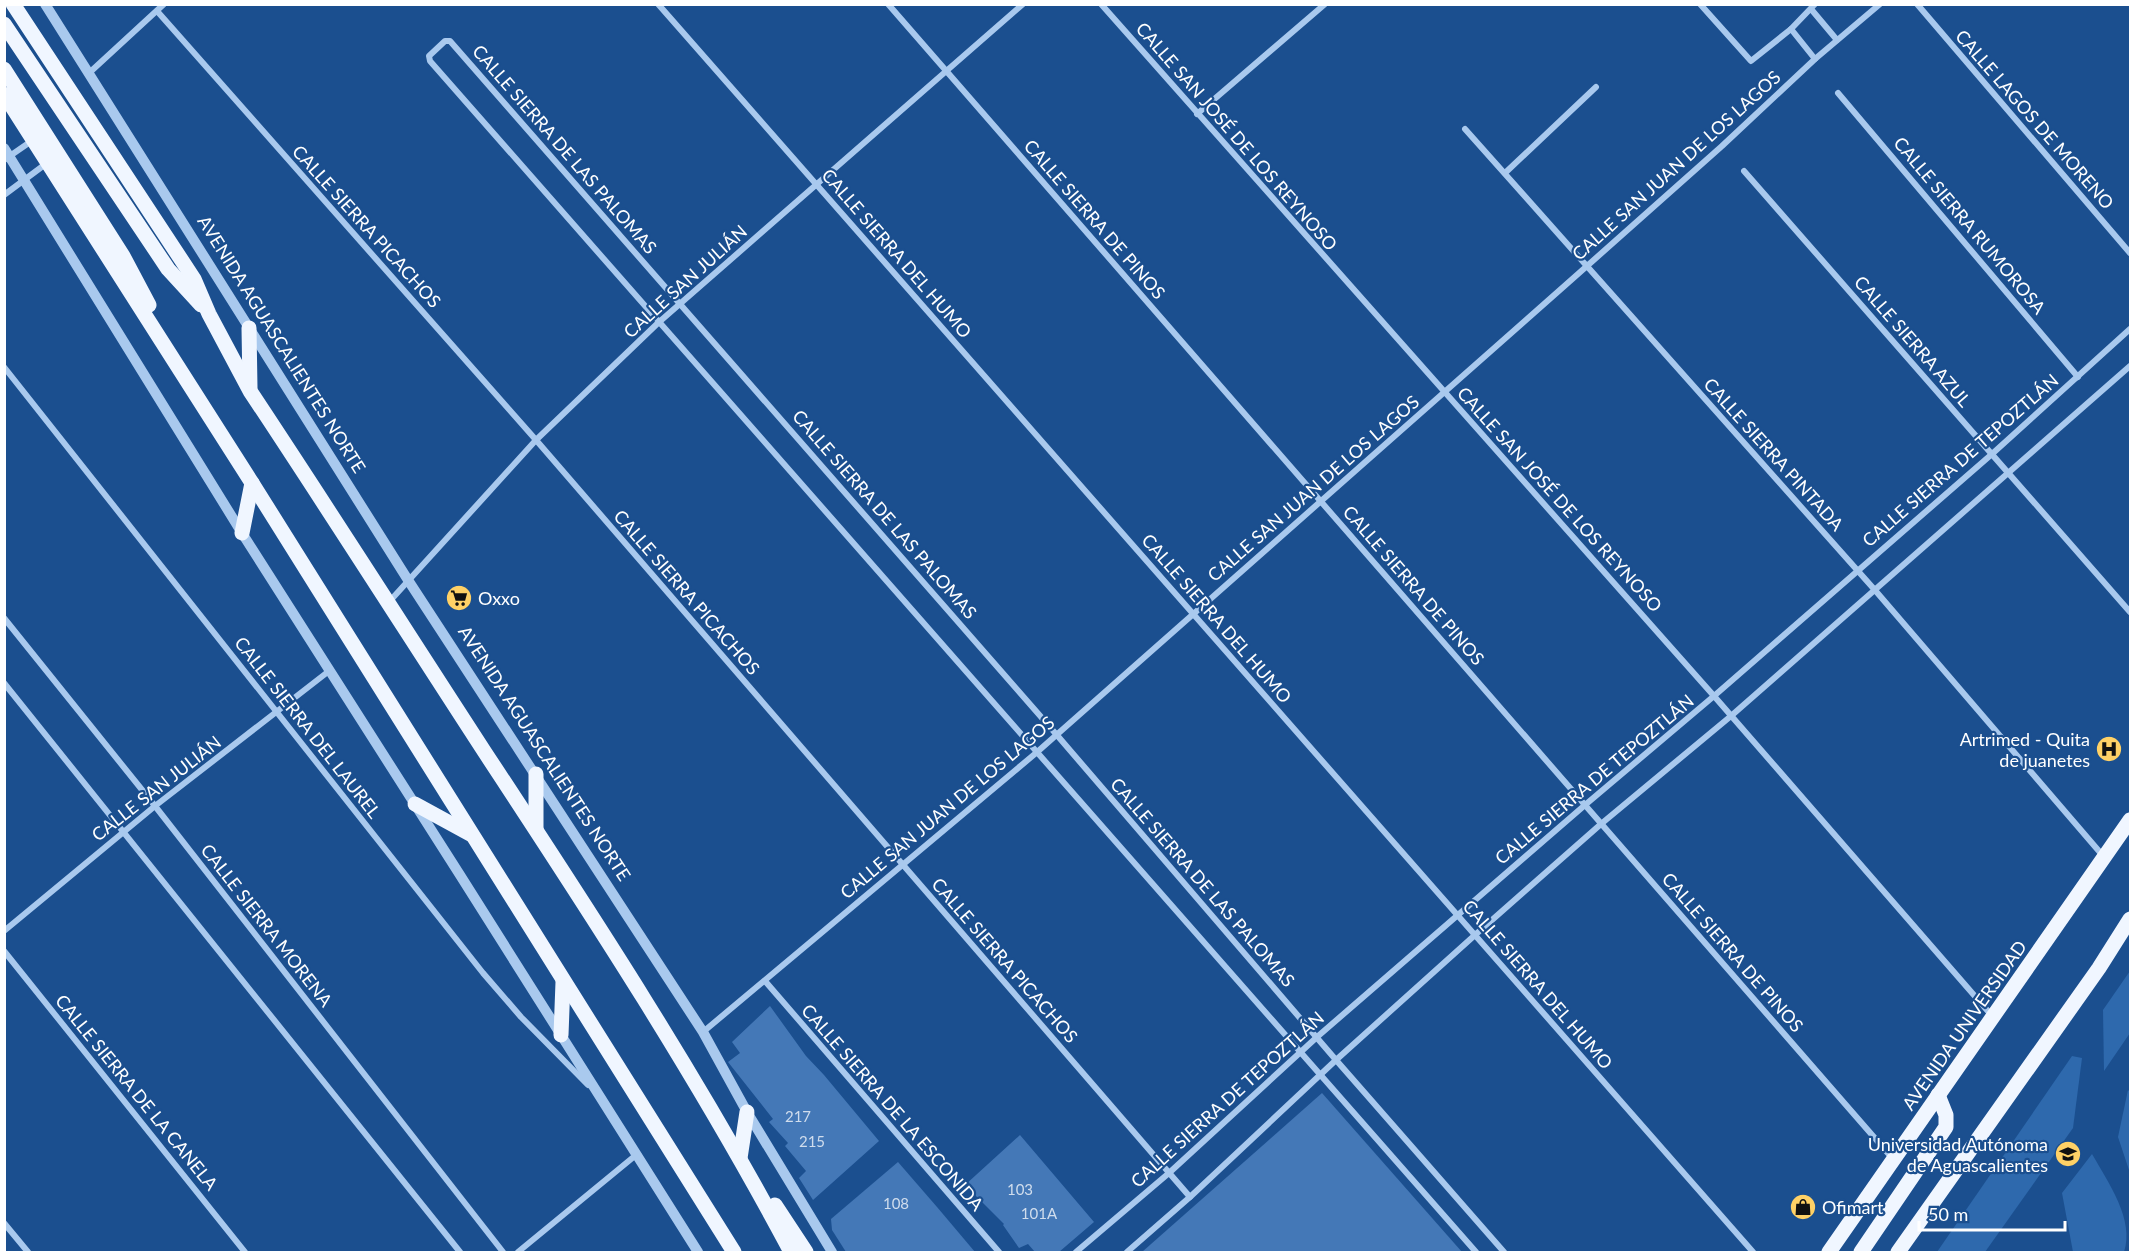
<svg xmlns="http://www.w3.org/2000/svg" width="2135" height="1257" viewBox="0 0 2135 1257" font-family="Lato,sans-serif">
	<style>
		.green { fill: #2e69ad }
		.building { fill: #4478b7 }
		.lines { fill: none; stroke-linecap: round; stroke-linejoin: round }
		.minor { stroke: #a9c9ee; stroke-width: 6 }
		.tertiary { stroke: #a9c9ee; stroke-width: 10 }
		.primary { stroke: #f0f6ff; stroke-width: 15 }
		.labels { text-anchor: middle; dominant-baseline: central; stroke-width: 4.5; stroke-linejoin: round; paint-order: stroke }
		.number-label { font-size: 15px; fill: #d0dded }
		.street-label { font-size: 18px; fill: #fff; stroke: #1b4f8f }
		.poi-label { font-size: 18px; fill: #fff; stroke: #1b4f8f; text-anchor: start }
	</style>
	<rect width="100%" height="100%" fill="#1b4f8f"/>
	<g class="green">
		<polygon points="2130,971 2130,1033 2104,1071 2103,1010"/>
		<polygon points="2072,1056 2082,1058 2073,1128 1985,1252 1937,1252"/>
		<polygon points="2128,1090 2130,1092 2130,1173 2118,1137"/>
		<path d="M2092,1154c16,28 43,66 32,98h-51l-11,-59z"/>
	</g>
	<g class="building">
		<polygon points="770,1006 806,1056 824,1075 879,1141 813,1200 799,1178 806,1171 785,1146 788,1143 769,1122 773,1119 728,1062 740,1053 732,1042"/>
		<polygon points="1322,1093 1462,1252 1142,1252"/>
		<polygon points="1020,1135 1094,1222 1059,1252 1035,1252 1028,1244 1019,1248 1003,1225 1004,1224 965,1185"/>
		<polygon points="898,1162 937,1207 975,1252 846,1252 832,1230 831,1219"/>
	</g>
	<g class="lines">
		<g class="minor">
			<polyline points="658,4 1753,1252"/>
			<polyline points="888,4 1893,1159"/>
			<polyline points="1101,4 1714,696 1993,1017"/>
			<polyline points="1700,4 1751,61 1791,29 1815,4"/>
			<polyline points="1917,4 2130,253"/>
			<polyline points="1811,9 1837,40"/>
			<polyline points="157,11 536,440 1190,1197"/>
			<polyline points="1791,29 1815,59"/>
			<polyline points="88,74 164,4"/>
			<polyline points="1838,93 2078,377"/>
			<polyline points="1197,114 1325,4"/>
			<polyline points="1465,129 1874,589 2104,857"/>
			<polyline points="4,160 33,140"/>
			<polyline points="1744,171 2130,612"/>
			<polyline points="1505,173 1596,87"/>
			<polyline points="4,195 47,163"/>
			<polyline points="4,367 483,973 521,1017 588,1085"/>
			<polyline points="389,602 536,440 658,323 1023,4"/>
			<polyline points="4,618 155,806 503,1252"/>
			<polyline points="4,683 460,1252"/>
			<polyline points="4,931 155,806 329,671"/>
			<polyline points="4,951 245,1252"/>
			<polyline points="765,981 999,1252"/>
			<polyline points="703,1032 1036,753 1587,266 1722,146 1815,59 1880,4"/>
			<polyline points="4,1223 28,1252"/>
			<polyline points="518,1252 636,1155"/>
			<polyline points="1076,1252 1169,1173 1317,1037 1585,805 1714,696 1992,454 2130,329"/>
			<polyline points="1127,1252 1190,1197 1336,1060 1475,935 1601,824 1731,716 2130,366"/>
			<polyline points="1476,1252 430,61 429,56 445,41 450,41 1056,734 1336,1060 1504,1252"/>
		</g>
		<g class="tertiary">
			<polyline points="45,4 408,580 703,1032 747,1112 832,1252"/>
			<polyline points="4,148 242,533 460,875 698,1252"/>
		</g>
		<g class="primary">
			<path d="M13,4l181,275 15,35 41,77c79,119 156,240 234,360 108,164 215,328 307,501"/>
			<polyline points="4,24 168,269 201,305"/>
			<polyline points="4,69 123,256 149,305"/>
			<polyline points="4,94 252,483 734,1252"/>
			<polyline points="249,328 250,388"/>
			<polyline points="242,533 252,483"/>
			<polyline points="536,774 536,829"/>
			<polyline points="415,804 470,834"/>
			<polyline points="561,1035 563,982"/>
			<polyline points="740,1158 747,1112"/>
			<polyline points="775,1205 806,1252"/>
			<polyline points="1829,1252 2130,820"/>
			<polyline points="1861,1252 1946,1127 1946,1115 1938,1095"/>
			<polyline points="1898,1252 2099,968 2130,919"/>
		</g>
	</g>
	<defs>
		<g id="supermarket-disc" transform="scale(1.35)"><circle r="9.5" fill="#ffd166" stroke="#1b4f8f"/><path d="M-6-5.5h2.5l.6 2H6L4.5 2H-2.5L-4.4-4H-6ZM-1.5 3.2a1.3 1.3 0 1 0 .1 0ZM3 3.2a1.3 1.3 0 1 0 .1 0Z" fill="#111"/></g>
		<g id="hospital-disc" transform="scale(1.35)"><circle r="9.5" fill="#ffd166" stroke="#1b4f8f"/><path d="M-5-5h3v3.5h4V-5h3V5h-3V1.5h-4V5h-3Z" fill="#111"/></g>
		<g id="university-disc" transform="scale(1.35)"><circle r="9.5" fill="#ffd166" stroke="#1b4f8f"/><path d="M0-5L7-2L0 1L-7-2ZM-4 1L0 2.5L4 1V4Q0 6-4 4Z" fill="#111"/></g>
		<g id="shop-disc" transform="scale(1.35)"><circle r="9.5" fill="#ffd166" stroke="#1b4f8f"/><path d="M-5-2.5h2.3a2.7 3.5 0 0 1 5.4 0H5L5.5 6h-11ZM-1.5-2.5h3a1.5 2.3 0 0 0-3 0Z" fill="#111"/></g>
	</defs>
	<g fill-rule="evenodd">
		<use href="#supermarket-disc" x="459" y="598"/>
		<use href="#hospital-disc" x="2109" y="749"/>
		<use href="#university-disc" x="2068" y="1154"/>
		<use href="#shop-disc" x="1803" y="1207"/>
	</g>
	<g class="labels">
		<g class="number-label">
			<text x="798" y="1116">217</text>
			<text x="812" y="1141">215</text>
			<text x="1020" y="1189">103</text>
			<text x="896" y="1203">108</text>
			<text x="1039" y="1213">101A</text>
		</g>
		<g class="street-label">
			<text transform="translate(2035 119) rotate(49)">CALLE LAGOS DE MORENO</text>
			<text transform="translate(1237 136) rotate(49)">CALLE SAN JOSÉ DE LOS REYNOSO</text>
			<text transform="translate(565 149) rotate(49)">CALLE SIERRA DE LAS PALOMAS</text>
			<text transform="translate(1676 165) rotate(-42)">CALLE SAN JUAN DE LOS LAGOS</text>
			<text transform="translate(1095 219) rotate(49)">CALLE SIERRA DE PINOS</text>
			<text transform="translate(1970 225) rotate(50)">CALLE SIERRA RUMOROSA</text>
			<text transform="translate(367 226) rotate(48)">CALLE SIERRA PICACHOS</text>
			<text transform="translate(897 253) rotate(49)">CALLE SIERRA DEL HUMO</text>
			<text transform="translate(685 281) rotate(-42)">CALLE SAN JULIÁN</text>
			<text transform="translate(1913 341) rotate(49)">CALLE SIERRA AZUL</text>
			<text transform="translate(282 344) rotate(58)">AVENIDA AGUASCALIENTES NORTE</text>
			<text transform="translate(1774 454) rotate(48)">CALLE SIERRA PINTADA</text>
			<text transform="translate(1960 460) rotate(-41)">CALLE SIERRA DE TEPOZTLÁN</text>
			<text transform="translate(1313 488) rotate(-41)">CALLE SAN JUAN DE LOS LAGOS</text>
			<text transform="translate(1560 499) rotate(48)">CALLE SAN JOSÉ DE LOS REYNOSO</text>
			<text transform="translate(885 514) rotate(49)">CALLE SIERRA DE LAS PALOMAS</text>
			<text transform="translate(1414 585) rotate(49)">CALLE SIERRA DE PINOS</text>
			<text transform="translate(687 592) rotate(49)">CALLE SIERRA PICACHOS</text>
			<text transform="translate(1217 618) rotate(49)">CALLE SIERRA DEL HUMO</text>
			<text transform="translate(308 727) rotate(52)">CALLE SIERRA DEL LAUREL</text>
			<text transform="translate(545 753) rotate(57)">AVENIDA AGUASCALIENTES NORTE</text>
			<text transform="translate(1594 779) rotate(-40)">CALLE SIERRA DE TEPOZTLÁN</text>
			<text transform="translate(156 788) rotate(-38)">CALLE SAN JULIÁN</text>
			<text transform="translate(947 807) rotate(-40)">CALLE SAN JUAN DE LOS LAGOS</text>
			<text transform="translate(1203 882) rotate(49)">CALLE SIERRA DE LAS PALOMAS</text>
			<text transform="translate(267 925) rotate(52)">CALLE SIERRA MORENA</text>
			<text transform="translate(1733 952) rotate(49)">CALLE SIERRA DE PINOS</text>
			<text transform="translate(1005 960) rotate(49)">CALLE SIERRA PICACHOS</text>
			<text transform="translate(1538 984) rotate(49)">CALLE SIERRA DEL HUMO</text>
			<text transform="translate(1964 1025) rotate(-55)">AVENIDA UNIVERSIDAD</text>
			<text transform="translate(137 1092) rotate(51)">CALLE SIERRA DE LA CANELA</text>
			<text transform="translate(1227 1099) rotate(-42)">CALLE SIERRA DE TEPOZTLÁN</text>
			<text transform="translate(893 1107) rotate(49)">CALLE SIERRA DE LA ESCONIDA</text>
		</g>
		<g class="poi-label">
			<text x="478" y="598">Oxxo</text>
			<text x="2090" y="739" text-anchor="end">Artrimed - Quita<tspan x="2090" dy="21">de juanetes</tspan></text>
			<text x="2048" y="1144" text-anchor="end">Universidad Autónoma<tspan x="2048" dy="21">de Aguascalientes</tspan></text>
			<text x="1822" y="1207">Ofimart</text>
		</g>
	</g>
	<rect width="2135" height="1257" fill="none" stroke="#ffffff" stroke-width="12"/>
	<path d="M1919 1221v9h146v-9" fill="none" stroke="#ffffff" stroke-width="3"/>
	<text x="1928" y="1221" font-size="18" fill="#ffffff" stroke="#1b4f8f" stroke-width="4.5" paint-order="stroke">50 m</text>
</svg>
